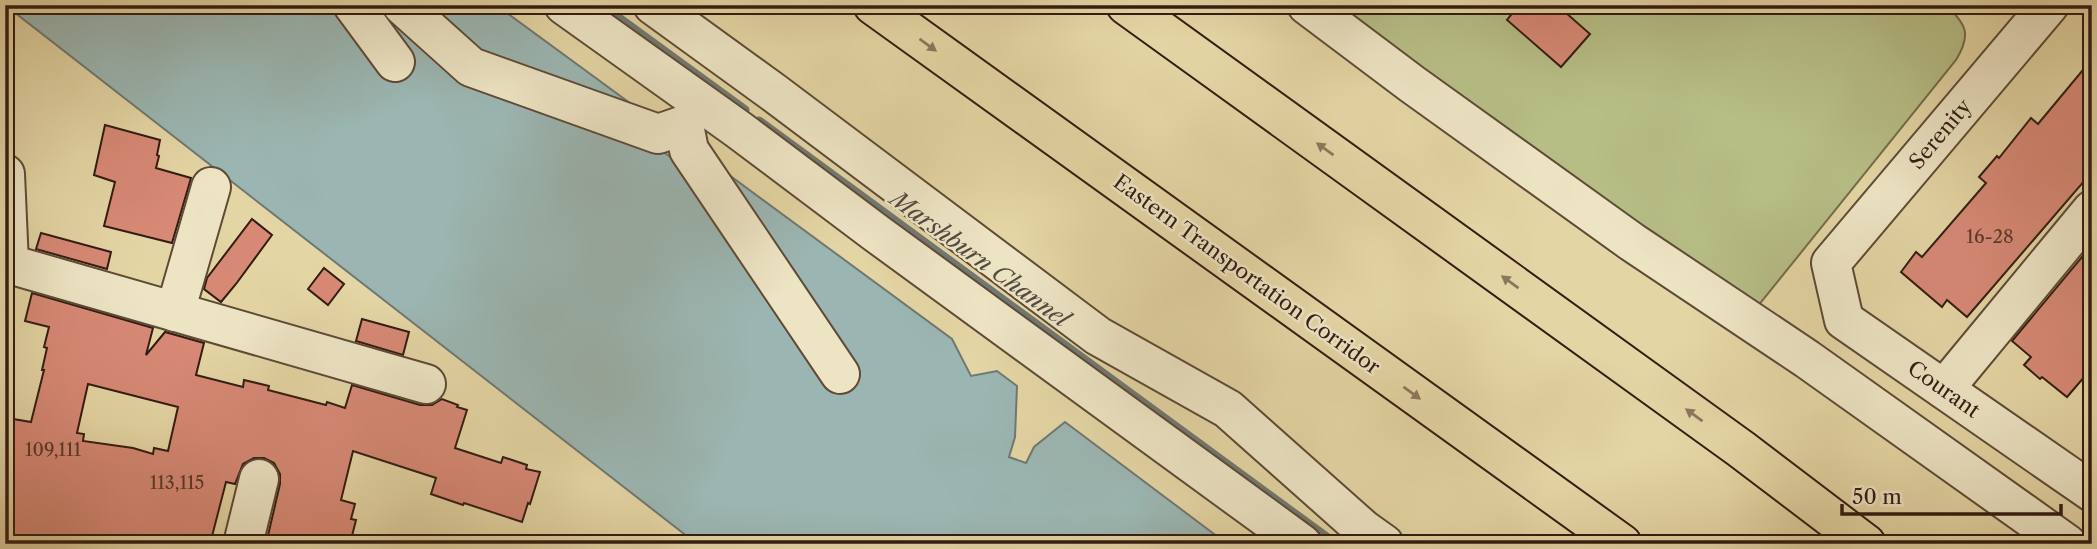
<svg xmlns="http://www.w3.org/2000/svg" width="2097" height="549" viewBox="0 0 2097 549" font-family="'Libre Caslon Text',serif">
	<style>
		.green { fill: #b6bd85; stroke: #746c4c; stroke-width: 2 }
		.water { fill: #9bb6b2; stroke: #717872; stroke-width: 2 }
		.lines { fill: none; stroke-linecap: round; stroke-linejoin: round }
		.stream { stroke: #717872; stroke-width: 9 }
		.building { fill: #d78976; stroke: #321c13; stroke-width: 2; fill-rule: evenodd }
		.minor-casing { stroke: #5e4a37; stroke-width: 42 }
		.highway-casing { stroke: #321c13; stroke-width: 42 }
		.minor { stroke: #ede4c4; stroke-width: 38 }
		.highway { stroke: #e4d5a4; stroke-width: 38 }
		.oneway { fill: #8b785c }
		.labels { text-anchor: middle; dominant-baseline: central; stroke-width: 5; stroke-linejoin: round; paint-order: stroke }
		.number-label { font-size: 18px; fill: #5b372c }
		.street-label { font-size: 21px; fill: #321c13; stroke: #ede4c4 }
		.water-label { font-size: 23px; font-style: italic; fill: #524a43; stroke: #ede4c4 }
	</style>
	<rect width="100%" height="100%" fill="#e4d5a4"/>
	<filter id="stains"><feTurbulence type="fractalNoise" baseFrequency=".00286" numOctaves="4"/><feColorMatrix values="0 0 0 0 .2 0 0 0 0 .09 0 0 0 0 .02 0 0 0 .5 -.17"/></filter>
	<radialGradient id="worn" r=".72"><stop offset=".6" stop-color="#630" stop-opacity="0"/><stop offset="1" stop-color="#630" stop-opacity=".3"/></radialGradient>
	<path class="green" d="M1322,5h624c20,19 26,29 10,55l-202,251z"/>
	<polygon class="water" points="5,5 496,5 653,120 649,142 688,169 706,158 952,339 971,376 997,371 1017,386 1015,437 1009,457 1026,463 1034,447 1065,422 1222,540 1222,544 697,544"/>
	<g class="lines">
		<g class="stream">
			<polyline points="601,5 745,110"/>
			<polyline points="759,121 1336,544"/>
		</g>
	</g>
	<g class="building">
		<polygon points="1519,5 1557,5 1590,34 1561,67 1507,20"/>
		<polygon points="2092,59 2092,172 1967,317 1947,300 1942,307 1901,272 1916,252 1922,257 1986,183 1979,177 1997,156 1999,158 2031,118 2038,124"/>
		<polygon points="105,125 160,140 157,155 159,156 156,168 191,178 172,243 104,226 115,182 94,175"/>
		<polygon points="252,219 272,235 236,284 221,302 204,289 207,278"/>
		<polygon points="41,233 111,252 107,269 36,249"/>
		<polygon points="2092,245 2092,368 2067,397 2042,377 2040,379 2024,365 2031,357 2012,341"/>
		<polygon points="324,268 344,284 328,305 308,289"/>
		<path d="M32,293l121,35 -7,27 19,-23 39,11 -8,32 47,12 1,-7 25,6 -1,4 58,15 1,-3 18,6 7,-23 68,20h12l10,-6 16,6 -1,2 10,3 -12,38 46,15 2,-6 24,8 -1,4 14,3 -10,32 -2,-1 -6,19 -58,-19 -1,2 -32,-11 5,-16 -83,-27 -12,49 14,4 -4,15 5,1 -6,24h-84l14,-60v-10l-6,-11 -10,-5h-10l-11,6 -8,20 -9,-2 -16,62h-205v-69l8,-56 18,3 13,-52h-2l5,-22 -3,-1 5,-20 -24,-6zM88,384l90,23 -10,44 -14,-3 -1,6 -20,-6 -50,-7 1,-7 -7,-1z"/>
		<polygon points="362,319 409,332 403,355 356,341"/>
	</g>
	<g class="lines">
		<g class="minor-casing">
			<g id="minor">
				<polyline points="353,5 395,62"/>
				<polyline points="402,5 471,67 658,134 684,125 689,150 840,374"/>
				<polyline points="564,5 739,130 876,233 1302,544"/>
				<polyline points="653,5 773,92 1098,336 1228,409 1363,529 1384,544"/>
				<polyline points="1307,5 1412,84 1632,242 1807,359 2067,544"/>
				<polyline points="2049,5 1831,263 1844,320 2092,492"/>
				<polyline points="5,174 9,264 426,384"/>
				<polyline points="175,312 211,187"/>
				<polyline points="1944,389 2092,210"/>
				<polyline points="243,544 259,479"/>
			</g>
		</g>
		<g class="highway-casing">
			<g id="highway">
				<polyline points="873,5 1622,544"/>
				<polyline points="1126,5 1741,449 1866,544"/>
			</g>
		</g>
		<use href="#minor" class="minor"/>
		<use href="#highway" class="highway"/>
	</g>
	<defs><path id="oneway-solid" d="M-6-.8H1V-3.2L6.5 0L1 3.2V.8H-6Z" transform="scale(1.75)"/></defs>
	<g class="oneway">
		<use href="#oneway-solid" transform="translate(928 45) rotate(36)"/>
		<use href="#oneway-solid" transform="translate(1325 149) rotate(-144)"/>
		<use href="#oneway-solid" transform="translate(1510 282) rotate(-144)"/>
		<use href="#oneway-solid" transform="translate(1412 393) rotate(36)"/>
		<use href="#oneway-solid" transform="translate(1694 415) rotate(-144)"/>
	</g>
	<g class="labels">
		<g class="number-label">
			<text x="1990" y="237">16-28</text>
			<text x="53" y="450">109,111</text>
			<text x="177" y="483">113,115</text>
		</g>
		<g class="street-label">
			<text transform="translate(1940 134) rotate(-50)">Serenity</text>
			<text transform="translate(1247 274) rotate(36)">Eastern Transportation Corridor</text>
			<text transform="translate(1944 389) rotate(35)">Courant</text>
		</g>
		<g class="water-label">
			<text transform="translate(980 259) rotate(36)">Marshburn Channel</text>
		</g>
	</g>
	<rect width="2097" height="549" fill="none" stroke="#e4d5a4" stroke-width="28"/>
	<rect x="7" y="7" width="2083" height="535" fill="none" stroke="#321c13" stroke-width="3.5"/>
	<rect x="14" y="14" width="2069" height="521" fill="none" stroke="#321c13" stroke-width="2"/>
	<path d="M1842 504v10h219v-10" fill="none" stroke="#321c13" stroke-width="3.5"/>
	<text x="1852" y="504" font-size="21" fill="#321c13" stroke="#ede4c4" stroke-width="5" paint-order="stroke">50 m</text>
	<rect width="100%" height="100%" filter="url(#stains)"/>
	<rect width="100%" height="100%" fill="url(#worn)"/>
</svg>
